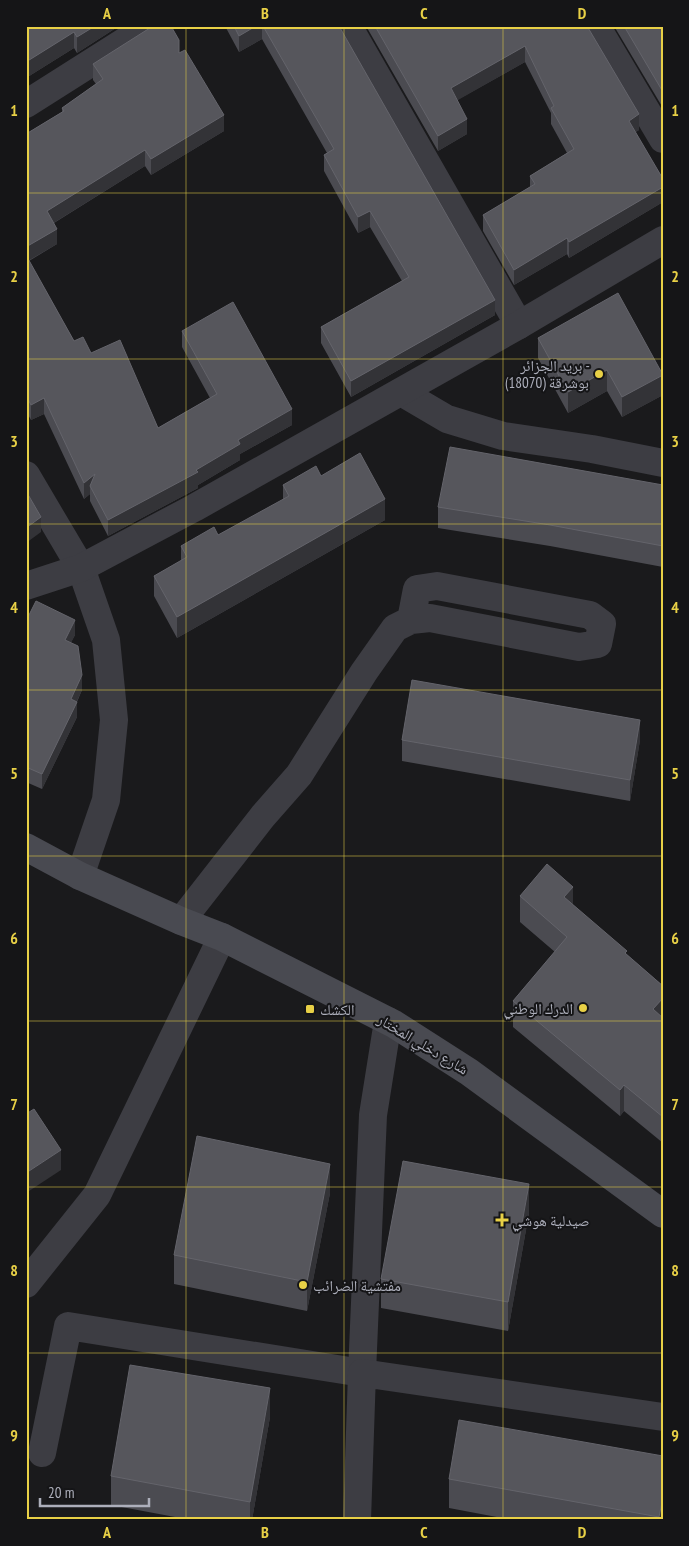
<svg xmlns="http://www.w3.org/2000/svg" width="689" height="1546" viewBox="0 0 689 1546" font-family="'PT Sans Narrow','Noto Naskh Arabic',sans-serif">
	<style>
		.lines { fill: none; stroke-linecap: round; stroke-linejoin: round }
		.minor { stroke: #3d3d43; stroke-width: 28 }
		.secondary { stroke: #494a51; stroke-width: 28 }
		.wall { fill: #4b4b51 }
		.shaded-wall { fill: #333337 }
		.building { fill: #56565c; stroke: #64646b }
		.grid { fill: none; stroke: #e8d046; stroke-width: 1; stroke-opacity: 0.55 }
		.poi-dot { fill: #e8d046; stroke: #151517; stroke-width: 2 }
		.labels { text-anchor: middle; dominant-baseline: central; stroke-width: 4; stroke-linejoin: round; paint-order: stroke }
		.poi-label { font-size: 15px; fill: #adafbb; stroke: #151517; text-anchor: start }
		.street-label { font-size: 15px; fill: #adafbb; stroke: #151517 }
		.neatline { fill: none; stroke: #e8d046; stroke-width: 2 }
		.grid-label { font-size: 16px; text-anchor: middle; font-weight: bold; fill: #e8d046 }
	</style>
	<rect width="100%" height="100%" fill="#1a1a1c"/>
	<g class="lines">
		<g class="minor">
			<polyline points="348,26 519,325"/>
			<polyline points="596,26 663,139"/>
			<polyline points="26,104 149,26"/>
			<polyline points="401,392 447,419 503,436 592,449 663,463"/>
			<polyline points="26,475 81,568 106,640 114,720 106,800 80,876"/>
			<polyline points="26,586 81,568 194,508 519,325 663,240"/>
			<polyline points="181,921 263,816 299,775 364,672 395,628 411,620 430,618 579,647 598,644 602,624 590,615 437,586 417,589 411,620"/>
			<polyline points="26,1284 97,1195 222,937"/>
			<polyline points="42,1453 68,1326 362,1373 373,1115 388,1021"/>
			<polyline points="357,1520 362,1373 663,1417"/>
		</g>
		<polyline class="secondary" points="26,847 80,876 181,921 222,937 394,1024 469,1072 663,1214"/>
	</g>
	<g class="wall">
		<polygon points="26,26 119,26 77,53 74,48 26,78"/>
		<polygon points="225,26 339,26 495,315 351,397 321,343 321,327 402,281 370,227 358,233 324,171 324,155 327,153 262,39 239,52"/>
		<polygon points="366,26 587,26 639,130 635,132 663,179 663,202 569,258 567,254 514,285 483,231 483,215 530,187 530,176 567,153 551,124 551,113 525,62 457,100 467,134 438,151"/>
		<polygon points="614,26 663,26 663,108"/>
		<polygon points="179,53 224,131 151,175 145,166 54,223 57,244 29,261 74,341 91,353 158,428 210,398 182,347 182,331 292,425 240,454 240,460 198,485 198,488 108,536 90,501 90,494 84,499 44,414 31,420 26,411 26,134 62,112 62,108 96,84 93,80 93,64"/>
		<polygon points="538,338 663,395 622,417 607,391 568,413 538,358"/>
		<polygon points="321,476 385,520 177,638 154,596 154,576 181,561 181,546 218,535 283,500 283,485"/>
		<polygon points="663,485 663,567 550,546 438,528 438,507"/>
		<polygon points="26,621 75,635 71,642 82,690 77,702 77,717 42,789 26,782"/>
		<polygon points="402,740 640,740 630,801 402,761"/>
		<polygon points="520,896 573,905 627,955 663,986 663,1143 624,1111 620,1116 513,1027 513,1001 555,952 520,922"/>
		<polygon points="330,1193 307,1311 174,1284 174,1255"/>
		<polygon points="529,1213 508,1331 381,1308 381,1279"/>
		<polygon points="270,1417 252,1520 191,1520 111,1505 111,1476"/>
		<polygon points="663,1456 663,1520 512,1520 449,1508 449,1479"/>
	</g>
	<g class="shaded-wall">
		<polygon points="95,26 119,26 77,53 77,37"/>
		<polygon points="256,26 262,26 262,39 239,52 239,36"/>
		<polygon points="74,32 74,48 26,78 26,62"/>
		<polygon points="525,46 525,62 451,104 451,88"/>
		<polygon points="639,114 639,130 629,137 629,121"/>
		<polygon points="224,115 224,131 151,175 151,159"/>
		<polygon points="467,119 467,134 438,151 438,136"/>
		<polygon points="145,150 145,166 47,227 47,211"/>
		<polygon points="663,187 663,202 569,258 569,242"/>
		<polygon points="370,211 370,227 358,233 358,217"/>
		<polygon points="57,229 57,244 26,262 26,247"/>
		<polygon points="567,238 567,254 514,285 514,270"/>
		<polygon points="495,300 495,315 351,397 351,381"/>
		<polygon points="607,370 607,391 568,413 568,392"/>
		<polygon points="663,375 663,395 622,417 622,397"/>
		<polygon points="44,398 44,414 31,420 31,405"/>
		<polygon points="292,409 292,425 240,454 240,460 198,485 198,488 108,536 108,520 196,470 238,440"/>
		<polygon points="95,474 90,486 90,494 84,499 84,483"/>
		<polygon points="385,499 385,520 177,638 177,617"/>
		<polygon points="41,517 41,532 26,543 26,528"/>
		<polygon points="75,620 75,635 65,655 65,640"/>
		<polygon points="82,675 82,690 71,714 71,699"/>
		<polygon points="77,702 77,717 42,789 42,774"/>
		<polygon points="640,720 640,740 630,801 630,780"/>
		<polygon points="573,887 573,913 564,897"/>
		<polygon points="663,998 663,1024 653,1009"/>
		<polygon points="624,1085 624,1111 620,1116 620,1090"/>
		<polygon points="61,1150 61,1170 26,1193 26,1173"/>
		<polygon points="330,1164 330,1193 307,1311 307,1282"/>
		<polygon points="529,1184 529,1213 508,1331 508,1302"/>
		<polygon points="270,1388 270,1417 252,1520 250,1520 250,1502"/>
		<polygon points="663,1497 663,1520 659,1520 659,1517"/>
	</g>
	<g class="building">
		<polygon points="26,26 95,26 77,37 74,32 26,62"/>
		<polygon points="153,26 171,26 179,40 179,53 185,50 224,115 151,159 145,150 47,211 57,229 26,247 26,134 64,111 62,108 103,79 93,64"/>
		<polygon points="234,26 256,26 239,36"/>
		<polygon points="263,26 339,26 495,300 351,381 321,327 409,277 370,211 358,217 324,155 334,149"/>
		<polygon points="375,26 587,26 639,114 629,121 663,179 663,187 569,242 567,238 514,270 483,215 535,184 530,176 574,149 551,108 554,106 525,46 451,88 467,119 438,136"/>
		<polygon points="624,26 663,26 663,92"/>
		<polygon points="26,255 74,341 83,337 91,353 120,340 158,428 217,394 182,331 233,302 292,409 238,440 240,444 196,470 198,472 108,520 90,486 95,474 84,483 44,398 31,405 26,395"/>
		<polygon points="618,293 663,375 622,397 607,370 568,392 538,338"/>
		<polygon points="450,447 663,485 663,546 550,525 438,507"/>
		<polygon points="360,453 385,499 177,617 154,576 187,557 181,546 214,527 218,535 289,496 283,485 316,466 321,476"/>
		<polygon points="26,491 41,517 26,528"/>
		<polygon points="36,601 75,620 65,640 78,646 82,675 71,699 77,702 42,774 26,767 26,621"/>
		<polygon points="412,680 640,720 630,780 402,740"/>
		<polygon points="547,864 573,887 564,897 627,951 625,953 663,986 663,998 653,1009 663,1018 663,1117 624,1085 620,1090 513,1001 567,937 520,896"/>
		<polygon points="34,1109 61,1150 26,1173 26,1114"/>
		<polygon points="197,1136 330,1164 307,1282 174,1255"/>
		<polygon points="403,1161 529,1184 508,1302 381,1279"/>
		<polygon points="130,1365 270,1388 250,1502 111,1476"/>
		<polygon points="459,1420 663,1456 663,1497 659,1517 449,1479"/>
	</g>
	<path class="grid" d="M186,26v1494M344,26v1494M503,26v1494M26,193h637M26,359h637M26,524h637M26,690h637M26,856h637M26,1021h637M26,1187h637M26,1353h637"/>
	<g class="poi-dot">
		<circle cx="599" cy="374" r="5"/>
		<circle cx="583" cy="1008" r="5"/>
		<rect x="305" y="1004" width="10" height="10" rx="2.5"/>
		<path d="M499.5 1212.5h5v5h5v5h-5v5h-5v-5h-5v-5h5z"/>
		<circle cx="303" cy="1285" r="5"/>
	</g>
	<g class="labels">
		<g class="poi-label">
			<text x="589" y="365" text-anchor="end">بريد الجزائر -<tspan x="589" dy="17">بوشرقة (18070)</tspan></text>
			<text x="573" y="1008" text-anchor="end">الدرك الوطني</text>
			<text x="320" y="1009">الكشك</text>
			<text x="512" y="1220">صيدلية هوشي</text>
			<text x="313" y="1285">مفتشية الضرائب</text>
		</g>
		<g class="street-label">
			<text transform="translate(423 1044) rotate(31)">شارع دخلي المختار</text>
		</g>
	</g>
	<rect width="689" height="1546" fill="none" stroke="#151517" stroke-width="55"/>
	<path d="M40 1498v8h109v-8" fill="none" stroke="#adafbb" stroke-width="2.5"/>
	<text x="48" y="1498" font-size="15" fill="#adafbb" stroke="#151517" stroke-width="4" paint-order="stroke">20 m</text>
	<rect x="28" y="28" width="634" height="1490" class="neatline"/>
	<g class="grid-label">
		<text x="107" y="19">A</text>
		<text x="265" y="19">B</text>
		<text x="424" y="19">C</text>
		<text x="582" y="19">D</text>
		<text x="14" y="116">1</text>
		<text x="675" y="116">1</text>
		<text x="14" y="282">2</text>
		<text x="675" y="282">2</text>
		<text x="14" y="447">3</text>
		<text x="675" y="447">3</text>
		<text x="14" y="613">4</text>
		<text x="675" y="613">4</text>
		<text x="14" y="779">5</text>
		<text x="675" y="779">5</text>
		<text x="14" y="944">6</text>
		<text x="675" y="944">6</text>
		<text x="14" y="1110">7</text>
		<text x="675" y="1110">7</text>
		<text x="14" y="1276">8</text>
		<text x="675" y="1276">8</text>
		<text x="14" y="1441">9</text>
		<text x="675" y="1441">9</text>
		<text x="107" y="1538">A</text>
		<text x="265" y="1538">B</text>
		<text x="424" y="1538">C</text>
		<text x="582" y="1538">D</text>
	</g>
</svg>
